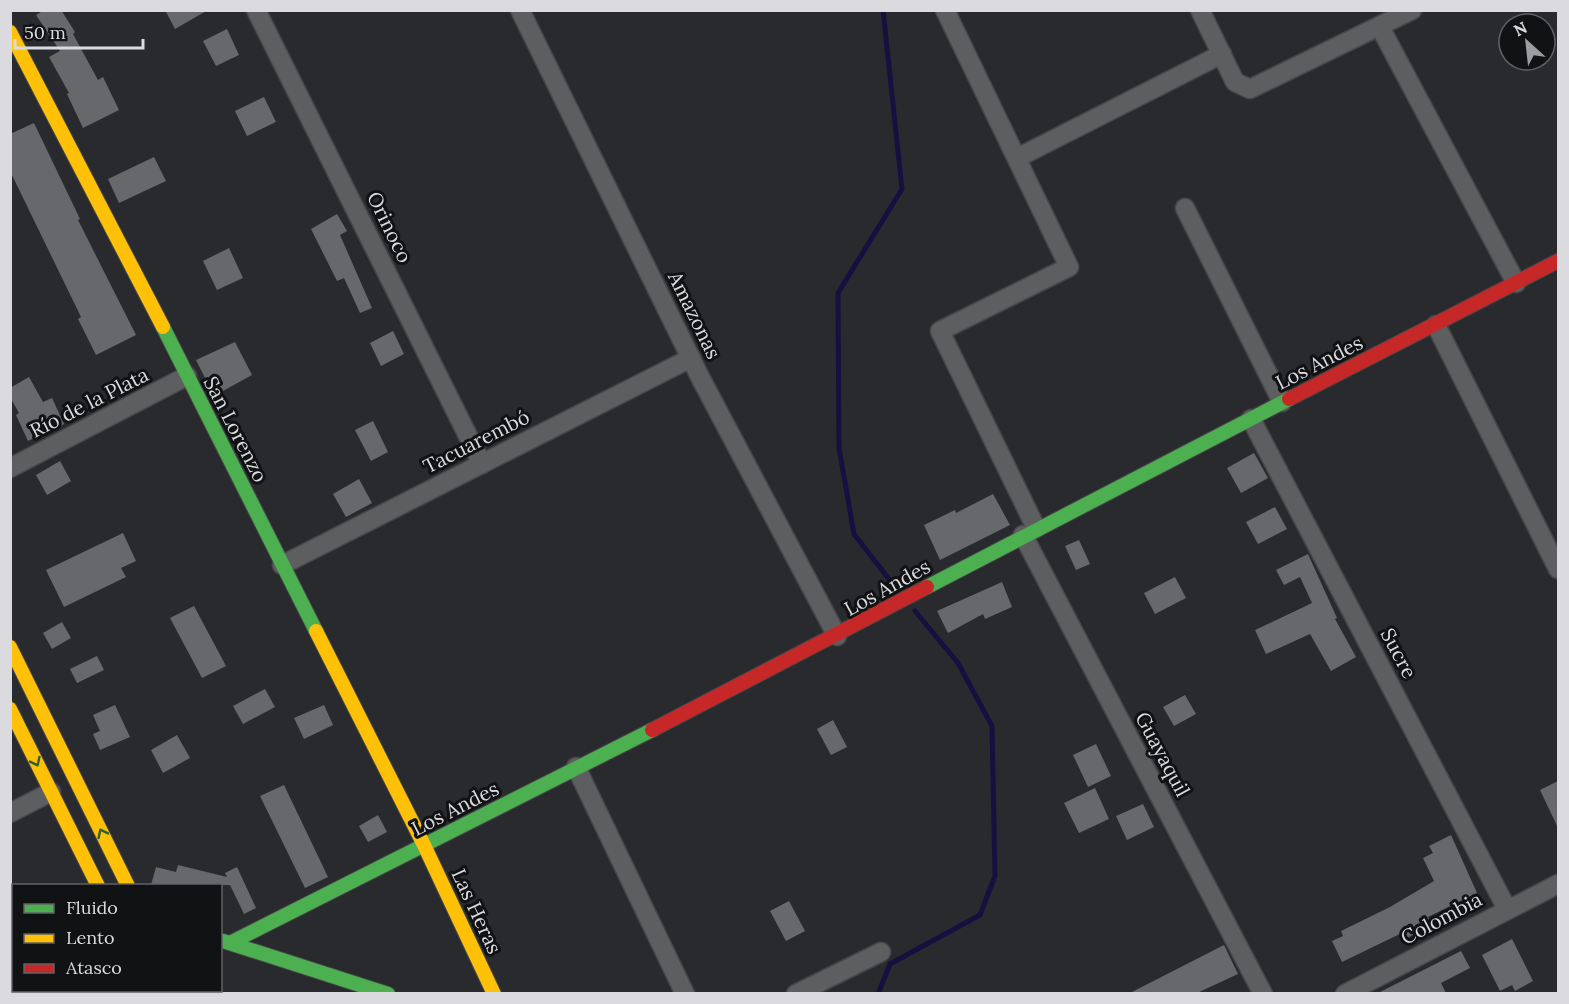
<svg xmlns="http://www.w3.org/2000/svg" width="1569" height="1004" viewBox="0 0 1569 1004" font-family="Lora,serif">
	<style>
		.lines { fill: none; stroke-linecap: round; stroke-linejoin: round }
		.stream { stroke: #151040; stroke-width: 5 }
		.building { fill: #67686b }
		.street-casing { stroke: #47474a; stroke-width: 21 }
		.fast-casing { stroke: #47474a; stroke-width: 16 }
		.slow-casing { stroke: #47474a; stroke-width: 16 }
		.jam-casing { stroke: #47474a; stroke-width: 16 }
		.street { stroke: #5d5e60; stroke-width: 18 }
		.fast { stroke: #4caf50; stroke-width: 14 }
		.slow { stroke: #ffc107; stroke-width: 14 }
		.jam { stroke: #c62828; stroke-width: 14 }
		.oneway { stroke: #2e6032 }
		.labels { text-anchor: middle; dominant-baseline: central; stroke-width: 6; stroke-linejoin: round; paint-order: stroke }
		.street-label { font-size: 20px; fill: #dbdbdf; stroke: #111214 }
	</style>
	<rect width="100%" height="100%" fill="#292a2e"/>
	<g class="lines">
		<g class="stream">
			<polyline points="883,10 902,189 838,293 839,448 854,534 895,587"/>
			<polyline points="878,994 890,964 980,915 995,876 992,726 958,663 915,611"/>
		</g>
	</g>
	<g class="building">
		<polygon points="44,10 61,10 75,32 73,34 98,80 103,77 119,110 83,128 67,94 69,93 49,57 60,51 36,15"/>
		<polygon points="165,10 208,10 175,29"/>
		<polygon points="227,29 239,55 216,66 203,41"/>
		<polygon points="264,97 276,122 247,136 235,111"/>
		<polygon points="34,123 80,219 78,220 136,335 96,355 78,319 81,317 10,171 10,134"/>
		<polygon points="154,157 166,181 119,203 108,179"/>
		<polygon points="337,214 347,231 340,235 372,308 360,313 344,278 337,281 311,229"/>
		<polygon points="229,248 243,278 217,290 203,261"/>
		<polygon points="393,331 404,354 381,366 370,343"/>
		<polygon points="235,342 252,375 214,396 196,360"/>
		<polygon points="29,377 43,402 52,398 64,424 28,441 16,415 19,413 10,397 10,388"/>
		<polygon points="373,421 388,452 371,461 355,430"/>
		<polygon points="1254,453 1268,478 1241,493 1227,468"/>
		<polygon points="60,461 71,481 47,495 36,475"/>
		<polygon points="359,479 372,503 346,517 333,494"/>
		<polygon points="993,494 1010,525 940,560 924,525 955,510 956,513"/>
		<polygon points="1275,507 1287,529 1258,544 1246,522"/>
		<polygon points="123,533 136,561 121,568 126,577 64,607 46,570"/>
		<polygon points="1079,540 1090,564 1076,570 1065,546"/>
		<polygon points="1308,554 1337,618 1335,619 1356,657 1331,671 1310,634 1266,654 1255,630 1312,603 1300,577 1284,585 1276,570"/>
		<polygon points="1175,577 1186,598 1155,614 1144,593"/>
		<polygon points="1002,582 1012,607 985,619 983,614 948,633 937,611"/>
		<polygon points="194,606 226,666 202,678 170,618"/>
		<polygon points="62,622 71,638 52,649 43,633"/>
		<polygon points="97,656 104,670 77,683 70,669"/>
		<polygon points="265,689 275,707 243,724 233,706"/>
		<polygon points="1185,695 1196,714 1174,726 1163,707"/>
		<polygon points="115,705 130,737 100,750 93,734 100,731 93,715"/>
		<polygon points="324,705 333,725 304,739 294,718"/>
		<polygon points="833,720 847,747 831,755 817,729"/>
		<polygon points="177,735 190,758 163,773 151,750"/>
		<polygon points="1096,744 1111,776 1088,787 1073,755"/>
		<polygon points="1558,781 1558,828 1540,790"/>
		<polygon points="284,785 328,877 305,888 260,796"/>
		<polygon points="1095,788 1109,819 1079,833 1064,803"/>
		<polygon points="1143,804 1154,827 1127,840 1116,816"/>
		<polygon points="378,815 387,832 368,842 359,826"/>
		<polygon points="1451,835 1477,893 1428,917 1432,924 1407,938 1404,932 1342,962 1332,941 1343,936 1341,931 1390,907 1434,881 1423,858 1433,853 1429,846"/>
		<polygon points="178,865 227,877 225,873 237,867 256,908 244,914 230,885 151,885 156,867 176,872"/>
		<polygon points="789,901 805,931 786,941 770,911"/>
		<polygon points="1512,939 1533,981 1515,991 1512,985 1500,991 1482,955"/>
		<polygon points="1224,945 1238,974 1197,993 1130,993"/>
		<polygon points="1461,951 1470,968 1441,983 1446,993 1378,993"/>
	</g>
	<g class="lines">
		<g class="street-casing">
			<g id="street">
				<polyline points="256,10 482,464"/>
				<polyline points="520,10 700,377 837,636"/>
				<polyline points="945,10 1069,267 940,331 1036,528"/>
				<polyline points="1200,10 1235,82 1250,89 1412,10"/>
				<polyline points="1380,27 1516,283"/>
				<polyline points="1017,158 1222,54"/>
				<polyline points="1185,208 1282,402"/>
				<polyline points="1436,325 1558,569"/>
				<polyline points="1251,419 1507,909"/>
				<polyline points="10,468 187,376"/>
				<polyline points="1023,535 1263,994"/>
				<polyline points="282,565 691,358"/>
				<polyline points="576,767 685,994"/>
				<polyline points="10,813 51,792"/>
				<polyline points="796,994 881,952"/>
				<polyline points="1345,994 1558,884"/>
			</g>
		</g>
		<g class="fast-casing">
			<g id="fast">
				<polyline points="163,327 316,631"/>
				<polyline points="927,587 1289,399"/>
				<polyline points="223,941 388,994"/>
				<polyline points="232,942 652,730"/>
			</g>
		</g>
		<g class="slow-casing">
			<g id="slow">
				<polyline points="10,32 163,327"/>
				<polyline points="316,631 424,845 494,994"/>
				<polyline points="10,647 128,886"/>
				<polyline points="10,709 98,886"/>
				<polyline points="149,990 151,994"/>
			</g>
		</g>
		<g class="jam-casing">
			<g id="jam">
				<polyline points="1289,399 1558,261"/>
				<polyline points="652,730 927,587"/>
				<polyline points="179,990 181,994"/>
			</g>
		</g>
		<use href="#street" class="street"/>
		<use href="#fast" class="fast"/>
		<use href="#slow" class="slow"/>
		<use href="#jam" class="jam"/>
	</g>
	<defs><path id="oneway-chevron" d="M-2-3.5L2.5 0L-2 3.5" fill="none" stroke-width="1.6" stroke-linecap="round" stroke-linejoin="round" transform="scale(1.5)"/></defs>
	<g class="oneway">
		<use href="#oneway-chevron" transform="translate(36 762) rotate(64)"/>
		<use href="#oneway-chevron" transform="translate(102 833) rotate(-116)"/>
	</g>
	<g class="labels">
		<g class="street-label">
			<text transform="translate(390 227) rotate(64)">Orinoco</text>
			<text transform="translate(695 315) rotate(64)">Amazonas</text>
			<text transform="translate(1319 362) rotate(-27)">Los Andes</text>
			<text transform="translate(89 402) rotate(-27)">Río de la Plata</text>
			<text transform="translate(236 429) rotate(63)">San Lorenzo</text>
			<text transform="translate(476 441) rotate(-27)">Tacuarembó</text>
			<text transform="translate(887 587) rotate(-29)">Los Andes</text>
			<text transform="translate(1399 653) rotate(62)">Sucre</text>
			<text transform="translate(1163 754) rotate(62)">Guayaquil</text>
			<text transform="translate(455 808) rotate(-27)">Los Andes</text>
			<text transform="translate(477 911) rotate(65)">Las Heras</text>
			<text transform="translate(1441 918) rotate(-28)">Colombia</text>
		</g>
	</g>
	<rect width="1569" height="1004" fill="none" stroke="#dbdbdf" stroke-width="24"/>
	<rect x="12" y="884" width="210" height="108" fill="#111214" stroke="#626265" stroke-width="1.5"/>
	<rect x="24" y="904" width="30" height="9" fill="#4caf50" stroke="#626265" stroke-width="1.5"/>
	<text x="66" y="914" font-size="18" fill="#dbdbdf">Fluido</text>
	<rect x="24" y="934" width="30" height="9" fill="#ffc107" stroke="#626265" stroke-width="1.5"/>
	<text x="66" y="944" font-size="18" fill="#dbdbdf">Lento</text>
	<rect x="24" y="964" width="30" height="9" fill="#c62828" stroke="#626265" stroke-width="1.5"/>
	<text x="66" y="974" font-size="18" fill="#dbdbdf">Atasco</text>
	<g transform="translate(1527 42) rotate(333)"><circle r="28" fill="#111214" stroke="#626265" stroke-width="1.5"/>
	<path d="M0-4.5L10 22L0 15L-10 22Z" fill="#9d9da1"/>
	<text y="-9" font-size="16" font-weight="bold" text-anchor="middle" fill="#dbdbdf">N</text>
	</g>
	<path d="M15 39v9h128v-9" fill="none" stroke="#dbdbdf" stroke-width="3"/>
	<text x="24" y="39" font-size="18" fill="#dbdbdf" stroke="#111214" stroke-width="4.5" paint-order="stroke">50 m</text>
</svg>
